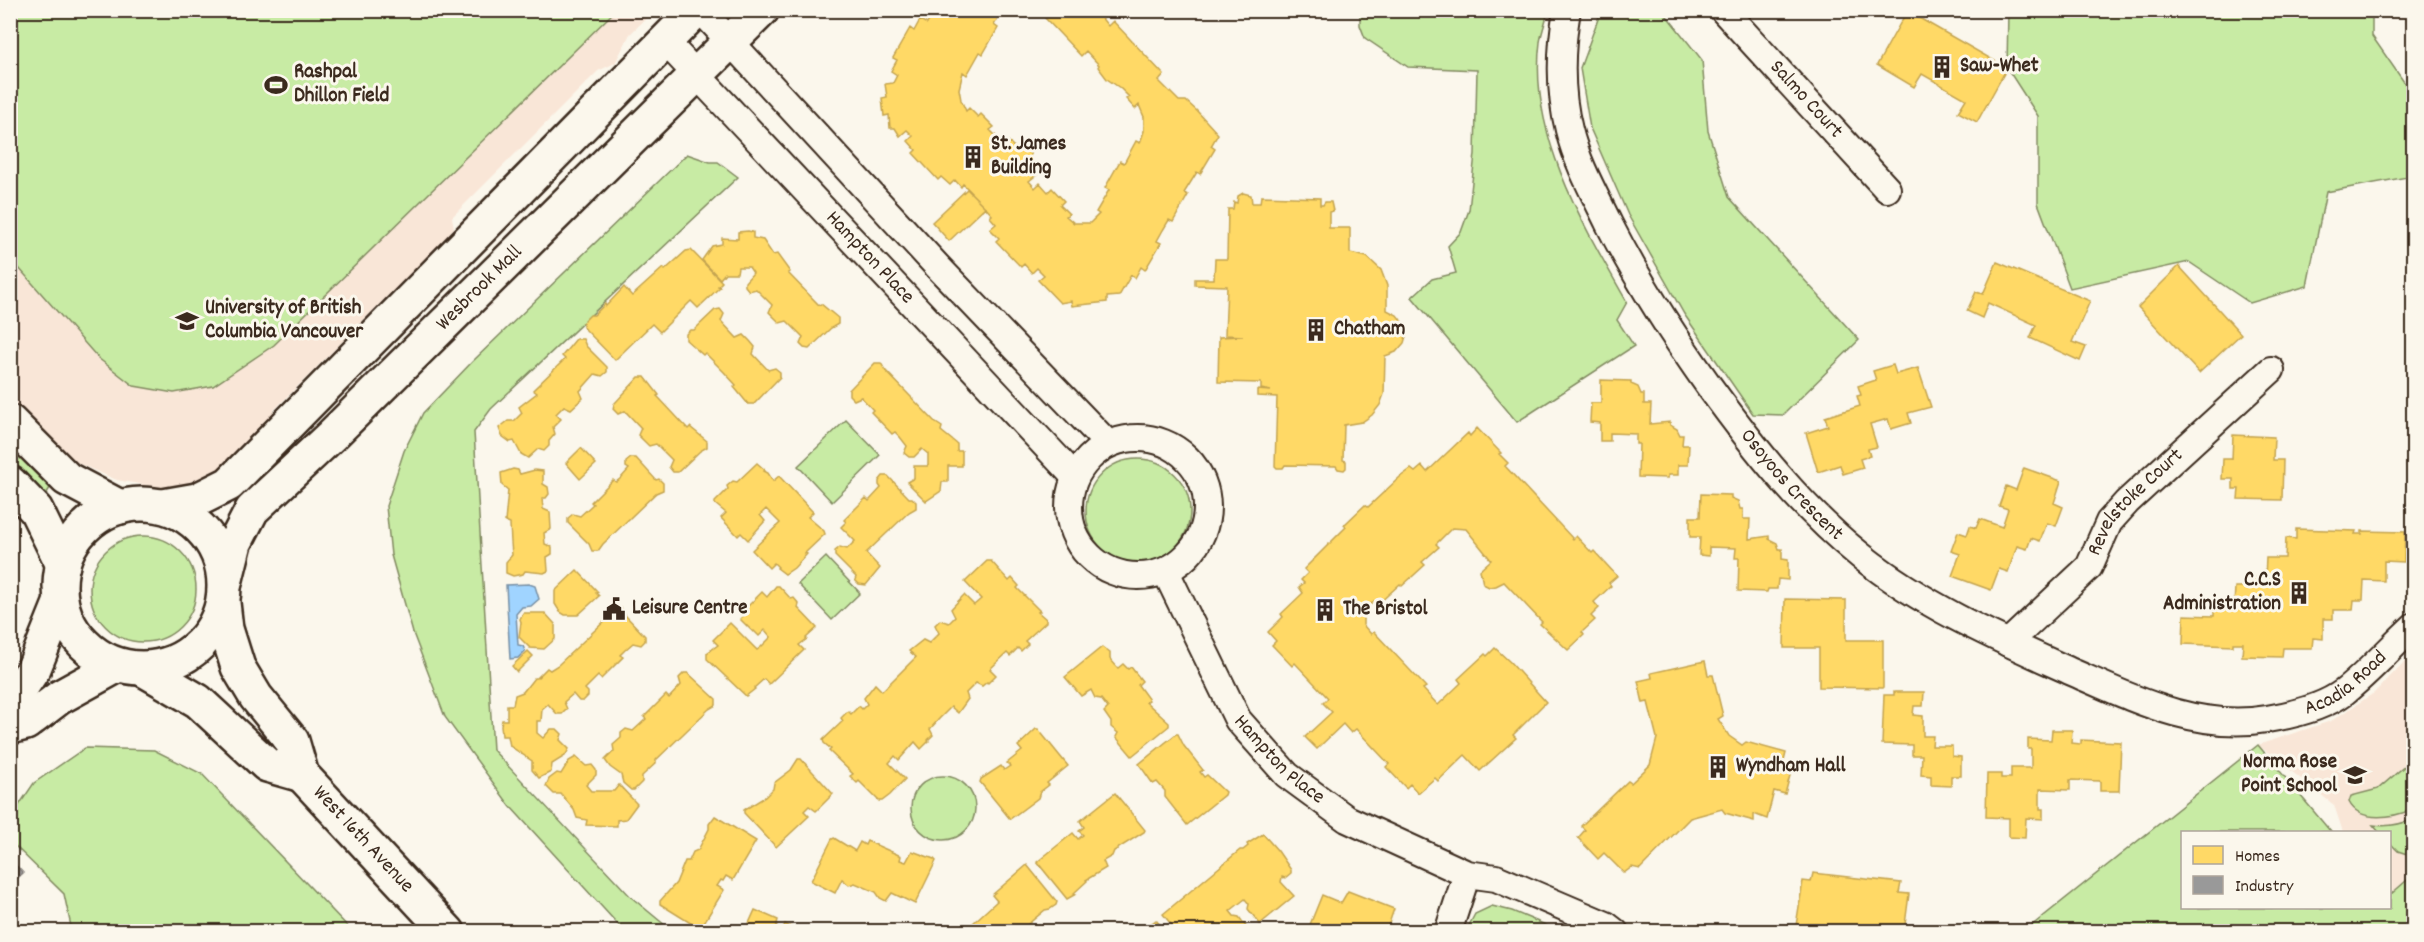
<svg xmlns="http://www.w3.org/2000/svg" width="2424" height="942" viewBox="0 0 2424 942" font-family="Dekko,sans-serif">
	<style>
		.built { fill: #f9e6d7 }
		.green { fill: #c8eba4; stroke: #828a61; stroke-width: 1.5 }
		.water { fill: #a0d4ff; stroke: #7890a5; stroke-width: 1.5 }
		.homes { fill: #ffd966; stroke: #c4a450; stroke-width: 1.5 }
		.industry { fill: #999; stroke: #7d7874; stroke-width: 1.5 }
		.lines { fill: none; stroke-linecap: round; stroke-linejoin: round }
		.street-casing { stroke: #3b2a1e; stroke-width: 30 }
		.secondary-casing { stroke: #3b2a1e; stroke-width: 38 }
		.street { stroke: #fbf7ec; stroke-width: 26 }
		.secondary { stroke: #fbf7ec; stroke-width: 33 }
		.labels { text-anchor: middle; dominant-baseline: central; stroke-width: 6; stroke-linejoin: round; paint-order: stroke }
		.poi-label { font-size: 21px; font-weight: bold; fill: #3b2a1e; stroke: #fbf7ec; text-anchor: start }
		.street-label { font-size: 21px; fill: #3b2a1e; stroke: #fbf7ec }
	</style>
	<rect width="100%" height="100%" fill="#fbf7ec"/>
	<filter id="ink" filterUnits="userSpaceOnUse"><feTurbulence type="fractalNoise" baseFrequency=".0167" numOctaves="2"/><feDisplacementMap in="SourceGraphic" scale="12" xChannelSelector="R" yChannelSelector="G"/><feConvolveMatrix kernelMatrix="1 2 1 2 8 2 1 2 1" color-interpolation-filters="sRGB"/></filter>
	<g filter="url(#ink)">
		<g class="built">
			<polygon points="10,11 654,11 630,34 615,63 598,71 452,217 454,228 439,245 273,411 279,417 219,471 188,485 160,488 117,480 77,463 59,450 31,424 11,397"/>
			<polygon points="2413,653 2413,931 2390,908 2390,832 2343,832 2334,805 2258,745 2331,721 2374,693"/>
		</g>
		<g class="green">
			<polygon points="11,10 615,10 615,11 274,345 213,386 174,393 134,386 98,358 11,259"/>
			<path d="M1360,11h188c-2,10 -6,20 -8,31 -12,91 43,183 87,260l-10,18 17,26 -117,76 -105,-125 20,-18 24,-6 -8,-27 13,-14 8,-22 6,-56 2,-84 -69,-3 -43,-29 -5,-13z"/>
			<polygon points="1601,11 1663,11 1702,60 1708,131 1729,197 1859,340 1783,415 1753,414 1684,314 1628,215 1590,128 1580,68"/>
			<polygon points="2008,11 2372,11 2372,36 2413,95 2413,176 2326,192 2307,286 2250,303 2189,262 2070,288 2038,203 2038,116 2007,68"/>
			<polygon points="687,154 710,162 718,162 738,177 491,409 474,432 493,750 631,897 672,931 624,931 510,806 445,717 413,633 391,555 386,506 404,451 423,413 472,362"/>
			<polygon points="846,420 880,455 832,502 798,466"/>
			<polygon points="11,445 50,488 45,496 11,460"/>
			<circle cx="1138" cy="511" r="52"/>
			<circle cx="143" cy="589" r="53"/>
			<polygon points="826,557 860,593 832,620 798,584"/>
			<polygon points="2258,745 2331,832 2182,832 2182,908 2390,908 2390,895 2413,875 2413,931 2025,931"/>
			<polygon points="85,748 154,750 202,774 352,931 72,931 64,894 11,842 11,817 34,783"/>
			<path d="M2413,759v50c-18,8 -53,15 -64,-7l2,-6 27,-7z"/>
			<circle cx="943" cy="808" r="32"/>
			<path d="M2413,819v37l-15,-5 -8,-8v-11h-11l-6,-7c15,2 27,0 40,-6z"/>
			<polygon points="1492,906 1512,911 1560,931 1466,931 1475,914"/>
		</g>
		<polygon class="water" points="529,584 535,586 539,599 531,606 522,607 516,614 518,645 523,646 525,651 518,658 510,659 506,585"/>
		<g class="homes">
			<polygon points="935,10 1003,10 994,25 998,28 983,54 980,52 967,75 963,72 959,89 961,100 966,111 969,108 978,117 981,114 994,127 990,130 999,139 994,144 1000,150 1008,141 1015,148 1024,149 1030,153 1031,166 1039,173 1029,181 1035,188 1040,183 1048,192 1052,188 1064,201 1060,205 1069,214 1066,216 1074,223 1090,223 1099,214 1096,212 1109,190 1105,188 1120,161 1124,163 1136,141 1140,143 1144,131 1144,117 1139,105 1135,109 1126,99 1129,97 1120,88 1107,79 1098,67 1099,65 1086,51 1081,56 1045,18 1050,13 1048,10 1095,10 1108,26 1113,21 1164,75 1159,81 1179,101 1186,101 1197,111 1218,134 1211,146 1215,149 1200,174 1197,172 1184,193 1188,195 1173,222 1169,220 1163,230 1157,241 1161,243 1145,270 1141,267 1135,278 1131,275 1119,296 1107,297 1107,302 1072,306 1071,301 1060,303 1038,280 1044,275 1037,268 1032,273 1024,264 1021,267 996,241 999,238 990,229 996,224 990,217 992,215 985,207 982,210 967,195 971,192 963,184 961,187 955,180 950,185 941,177 938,180 913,153 916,150 908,141 913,136 907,130 900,136 895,128 890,128 889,115 884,116 882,98 887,97 885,84 893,83 897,75 891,71 897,60 893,58 910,28 914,31 920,20 927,24"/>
			<polygon points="1907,11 2007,68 1977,122 1958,112 1966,99 1922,74 1914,87 1877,65"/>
			<polygon points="967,189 985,207 949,241 932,222"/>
			<polygon points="1243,193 1251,195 1252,203 1260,203 1261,196 1320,198 1320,205 1323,205 1325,202 1331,202 1333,211 1329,212 1329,228 1350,228 1350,253 1367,257 1381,270 1387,286 1387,310 1397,315 1404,324 1406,336 1404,343 1396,352 1385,356 1384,394 1380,405 1372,415 1362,422 1344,425 1343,460 1346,461 1346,468 1344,470 1338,469 1336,466 1285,465 1283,468 1277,468 1275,466 1277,397 1257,396 1257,390 1271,391 1261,389 1261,383 1218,382 1219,337 1243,336 1225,335 1227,286 1195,285 1195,279 1214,279 1215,259 1227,259 1228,209 1233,209 1234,202 1237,203 1238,196"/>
			<polygon points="748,231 753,232 753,238 763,240 773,255 777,254 790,272 788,273 819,305 821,304 838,318 838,324 831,328 809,349 804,348 800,344 803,337 787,321 780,323 769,312 772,305 756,289 749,291 745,286 745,282 753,273 749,267 738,267 737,273 725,273 720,279 702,260 712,246 722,244 722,238 738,239 738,232"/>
			<polygon points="691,250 722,282 718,286 720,287 698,308 691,301 660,332 652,324 615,360 583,327 583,322 590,315 594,315 605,304 606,306 624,287 632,296 663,268 665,270 686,251"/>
			<polygon points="1997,262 2090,301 2072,342 2086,347 2080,361 2030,338 2036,325 1988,303 1982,318 1967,311 1976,292 1983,294"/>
			<polygon points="2179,266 2241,334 2199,373 2138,307"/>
			<polygon points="720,309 724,314 721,321 737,338 744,335 750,341 755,347 753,354 768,370 775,368 780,372 780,377 754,404 748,404 734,387 736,385 724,372 705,353 703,355 686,340 686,334 690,330 694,330 715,310"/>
			<polygon points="576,339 583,339 586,346 607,367 607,372 602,376 595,374 580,391 583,398 571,409 564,406 556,414 561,419 553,427 555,434 549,441 549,446 544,451 538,449 528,458 521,454 514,441 510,442 502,436 499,428 508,421 514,421 522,413 519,407 537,393 533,390 565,359 562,356"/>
			<polygon points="875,363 881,363 885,370 936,423 942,427 941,431 957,444 957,451 962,451 962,466 948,466 948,482 942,482 941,491 926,501 907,482 914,478 914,466 928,466 928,454 922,449 914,457 909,457 904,453 907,446 900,437 895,432 892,434 871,412 873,410 861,397 854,400 849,395 849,390"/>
			<polygon points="1893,365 1896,374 1918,368 1931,407 1908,413 1911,423 1891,429 1888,419 1870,424 1877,447 1868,449 1870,456 1860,459 1863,468 1843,474 1840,465 1818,472 1806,433 1828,426 1825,417 1860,406 1857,396 1861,395 1858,386 1876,380 1873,371"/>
			<polygon points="639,377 645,377 659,395 657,396 660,399 688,429 690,427 707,441 707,447 700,451 678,472 673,472 669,467 672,460 656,444 649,446 638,435 641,428 625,411 618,414 613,409 614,404"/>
			<polygon points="1601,380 1631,381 1631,384 1638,387 1641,394 1644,394 1644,404 1651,404 1650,424 1670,422 1670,425 1677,429 1680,435 1683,435 1682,445 1689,445 1688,465 1678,465 1678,475 1668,475 1668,478 1638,477 1639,444 1636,444 1636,434 1610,433 1610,441 1600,441 1600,423 1590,422 1591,403 1601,403"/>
			<polygon points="1477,428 1501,453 1499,454 1508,463 1505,466 1573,539 1576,536 1592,553 1594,551 1617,576 1609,583 1611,586 1594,602 1599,608 1591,616 1595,620 1582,632 1584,635 1568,650 1540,624 1542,622 1504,582 1496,586 1489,587 1483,584 1480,570 1491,560 1466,529 1452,528 1436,544 1439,547 1422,562 1425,565 1402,586 1400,584 1377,605 1374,601 1363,612 1363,625 1371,634 1374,632 1426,687 1423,689 1438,705 1461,683 1458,679 1485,654 1487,656 1495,648 1510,662 1546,702 1513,735 1516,738 1480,771 1465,755 1438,781 1435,778 1418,793 1410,784 1406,788 1386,767 1389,764 1356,729 1351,733 1343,724 1317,749 1305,737 1332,712 1323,703 1328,698 1295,663 1292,666 1272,645 1276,641 1268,632 1283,617 1281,614 1303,593 1299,587 1304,583 1301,580 1308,573 1304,569 1346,527 1344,525 1365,505 1368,507 1400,477 1411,469 1415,472 1422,466 1427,472 1468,433 1470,436"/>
			<polygon points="2233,435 2274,437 2273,460 2283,460 2282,500 2238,499 2239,489 2233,489 2233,479 2222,479 2223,459 2232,459"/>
			<polygon points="581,448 596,464 580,479 566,463"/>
			<polygon points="631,458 636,458 656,480 659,479 663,483 663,490 656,493 603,544 598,551 592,551 589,544 568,523 568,518 573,514 580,516 593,504 591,502 613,480 616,482 621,478 629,469 626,467 626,462"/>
			<polygon points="757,463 765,470 764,471 768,473 773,481 779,476 813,512 808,517 824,531 825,534 805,553 807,554 794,568 785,574 777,568 778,567 774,563 769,568 752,550 780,523 766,509 760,515 765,521 748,540 741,533 738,536 721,518 726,513 715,504 715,502 728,489 727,486 733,481 737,482"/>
			<polygon points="2024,468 2061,481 2054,503 2063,507 2056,526 2047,523 2040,541 2031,538 2027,549 2017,546 2008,572 1999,569 1991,590 1952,576 1960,554 1951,551 1958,532 1967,535 1970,526 1976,528 1980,519 2002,527 2008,509 1999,506 2006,486 2016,490"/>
			<polygon points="513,469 518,470 520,474 535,470 543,471 543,484 548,487 549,494 546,498 542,498 543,509 550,512 551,529 544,533 545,544 552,547 552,554 547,557 548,571 544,573 525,571 523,574 513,576 506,573 506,562 512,555 511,542 510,524 505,522 508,490 502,485 501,473"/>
			<polygon points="883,476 888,476 909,498 912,498 916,502 916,508 909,512 866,553 880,568 866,585 859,584 855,580 856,577 835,556 835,551 840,547 847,549 855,541 841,527 846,522 844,520 866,498 869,501 881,488 879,485 879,481"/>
			<polygon points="1701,494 1731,495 1731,498 1738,501 1740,509 1743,509 1743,519 1750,519 1749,539 1769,536 1769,539 1777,543 1779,549 1782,549 1782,559 1788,560 1788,580 1778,579 1777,589 1768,589 1767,592 1738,591 1739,558 1735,558 1736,548 1709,547 1709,556 1699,555 1700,537 1690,537 1690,517 1700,517"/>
			<polygon points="2296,529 2356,531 2355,534 2362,534 2362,531 2405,532 2404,562 2384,561 2384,581 2364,580 2363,600 2354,600 2353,610 2333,610 2333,619 2323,619 2323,639 2313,638 2312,648 2283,648 2282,657 2242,656 2243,643 2233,643 2233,646 2183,644 2184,615 2214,616 2214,606 2234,606 2235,587 2245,587 2245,577 2265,578 2266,558 2285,558 2286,538 2296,539"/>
			<polygon points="987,561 991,561 1009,581 1012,578 1019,586 1017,588 1040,611 1038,612 1046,619 1046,622 1025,641 1028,644 1021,651 1018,648 1010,656 1007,653 990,669 996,675 988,683 987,682 982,686 976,683 966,693 968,699 958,713 951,707 939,719 930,729 933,735 928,740 929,741 921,749 915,742 899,760 895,756 889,763 905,779 890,795 882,801 879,801 859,781 857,783 850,776 853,774 829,751 831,749 824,743 823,740 843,721 841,718 848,711 851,714 859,706 862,709 867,704 864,698 875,684 882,691 916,657 909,651 923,640 929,643 939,633 935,625 940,620 949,623 955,617 951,609 962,597 964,595 974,605 981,599 965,582"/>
			<polygon points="577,570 598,592 596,593 599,596 578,615 565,615 560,612 555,604 555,591"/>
			<polygon points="776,586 779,586 791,599 794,598 799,604 798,608 817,628 806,638 807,639 799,645 804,650 769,684 764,679 754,688 755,689 746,696 707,659 707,653 718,645 713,640 730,623 757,650 761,647 771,637 765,630 759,636 754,631 753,632 740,619 747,612 745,609 762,592 767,597"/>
			<polygon points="1785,599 1846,600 1846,640 1883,640 1883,688 1819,687 1819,648 1784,648"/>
			<polygon points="615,608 621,608 625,615 645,636 645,641 641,645 633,643 625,650 620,655 623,657 601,679 598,676 585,689 588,692 588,696 583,701 579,701 573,694 564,702 567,709 562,714 557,714 548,704 542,709 541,721 537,721 537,733 543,738 551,729 557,729 562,734 560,740 569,749 565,756 552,764 551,772 539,778 532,770 532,761 510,746 508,736 502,736 501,725 502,720 507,720 507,705 513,705 515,695 523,692 534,678 537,678 547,668 550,670 558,665 611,615"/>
			<polygon points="523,613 545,613 555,624 555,639 544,649 530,648 519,637 521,622 520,619"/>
			<polygon points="1102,647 1110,653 1110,659 1118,668 1123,664 1128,669 1131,667 1142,681 1138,685 1149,700 1146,702 1169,723 1169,726 1132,756 1116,737 1118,733 1111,727 1111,722 1104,712 1108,708 1101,699 1095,698 1091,690 1081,696 1065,677"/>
			<polygon points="528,651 533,656 517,672 512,666"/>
			<polygon points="1705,661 1708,675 1713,675 1723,716 1718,719 1729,736 1742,745 1746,742 1786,753 1783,765 1792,768 1785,794 1774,791 1767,819 1754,814 1754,821 1725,813 1722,809 1690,818 1640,869 1632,867 1624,873 1604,853 1598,859 1578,838 1585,830 1581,826 1628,781 1631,783 1650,765 1657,738 1648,702 1643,703 1638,681 1652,678 1651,673"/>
			<polygon points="684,673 688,673 716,699 716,705 709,709 656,760 656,763 642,776 642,782 634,790 631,790 623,783 621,775 610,767 605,760 614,751 613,745 621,738 621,733 626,729 633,731 646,719 644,717 666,695 669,698 681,685 679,678"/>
			<polygon points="1894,692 1924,692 1923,706 1914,706 1913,715 1923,716 1923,736 1933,736 1932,746 1952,746 1952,756 1961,757 1961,776 1951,776 1951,786 1931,785 1931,776 1921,775 1922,755 1912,755 1912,745 1882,744 1884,695 1894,695"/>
			<polygon points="1036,729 1038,729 1068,766 1047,783 1049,785 1040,792 1038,798 1010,819 980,782 981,779 1001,766 1004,770 1010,766 1007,763 1022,751 1018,746"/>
			<polygon points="2052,730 2072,730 2071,743 2081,744 2081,740 2121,742 2119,791 2100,791 2100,781 2070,780 2070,790 2040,789 2040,809 2043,809 2043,819 2026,818 2025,838 2009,837 2009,818 1986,817 1987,774 2001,774 2001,778 2011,778 2011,768 2031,768 2031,749 2028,749 2028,739 2051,740"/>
			<polygon points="1176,734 1178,734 1184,746 1203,770 1200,772 1204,777 1207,775 1225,792 1224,795 1187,825 1165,797 1165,791 1157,782 1153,784 1139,764"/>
			<polygon points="576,757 586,766 592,765 596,770 596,775 586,785 591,791 614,791 619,785 637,804 626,819 617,820 617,826 586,825 587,820 577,818 574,810 561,794 554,794 546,786 549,779 557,773 561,774 569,761"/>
			<polygon points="798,759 801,759 833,794 816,811 809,806 804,811 809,816 776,847 744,813 744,810 765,797 773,789 774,783 791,770"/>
			<polygon points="1115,793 1145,830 1144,832 1114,851 1112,856 1103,861 1106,868 1086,880 1087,881 1074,893 1076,894 1067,899 1037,862 1073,833 1078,839 1083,835 1079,831 1084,827 1080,821"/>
			<polygon points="715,816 756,841 733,880 726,876 723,881 721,880 717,886 724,890 700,929 660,904 660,901 676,883 685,861 689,861 693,852 698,850 709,829 709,824"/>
			<polygon points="1263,834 1278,851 1291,870 1291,873 1285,878 1282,877 1281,882 1294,896 1260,924 1248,909 1249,904 1245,899 1230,911 1234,916 1239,917 1250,932 1177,932 1163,914 1240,850 1243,850 1248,846 1247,844"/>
			<polygon points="834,838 855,851 860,842 865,845 867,841 901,856 900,860 906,862 912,851 934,859 936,861 915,904 892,893 886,901 880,898 876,892 855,883 849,885 842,879 835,893 811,881 832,839"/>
			<polygon points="1027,865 1057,902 1056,905 1050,909 1045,910 1027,925 1023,932 980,932 973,923 997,901 992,895"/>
			<polygon points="1813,873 1901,883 1899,893 1909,894 1904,932 1795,932 1803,881 1811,882"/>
			<polygon points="1348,891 1394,909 1386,932 1307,932 1322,895 1341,903"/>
			<polygon points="755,910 778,920 776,928 782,931 785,924 800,932 745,932"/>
			<polygon points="1156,920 1166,932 1141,932 1144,927 1145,928"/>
		</g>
		<polygon class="industry" points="10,859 23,873 10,885"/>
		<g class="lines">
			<g class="street-casing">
				<g id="street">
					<polyline points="701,10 938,267 1108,444"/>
					<path id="s1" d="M1567,10c-7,41 -8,81 2,120 8,33 25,63 40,94 29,57 63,110 100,162 46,63 91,121 152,170 64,51 138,83 211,116 62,27 126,59 195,47 25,-4 57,-12 77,-27 25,-20 47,-45 70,-66"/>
					<path id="s2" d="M1723,10l164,179"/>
					<path id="s3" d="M665,41l410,436"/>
					<circle cx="1138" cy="507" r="69"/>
					<path id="s4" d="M1166,572l72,148 49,55 60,44 120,55 -19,58"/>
					<path id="s5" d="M2008,643l81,-76 20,-45 18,-20 144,-132"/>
					<polyline points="1467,874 1496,878 1606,925 1615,932"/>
				</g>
			</g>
			<g class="secondary-casing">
				<g id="secondary">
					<polyline points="10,422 67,479 120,507"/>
					<polyline points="10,483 36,510 63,565"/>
					<circle cx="142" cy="586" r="82"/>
					<polyline points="163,506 197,500 229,484 696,10"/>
					<path id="s6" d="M225,583l10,-40 17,-33 79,-74 431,-426"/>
					<path id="s7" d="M223,603l3,26 12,38 18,30 36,44 10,34 146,157"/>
					<polyline points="143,669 198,701 267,765 302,775"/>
					<polyline points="10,704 34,668 61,601"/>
					<polyline points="10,727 26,723 60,697 118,665"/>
				</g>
			</g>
			<use href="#street" class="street"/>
			<use href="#secondary" class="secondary"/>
		</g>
	</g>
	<defs>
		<g id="building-bare" transform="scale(1.8)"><path d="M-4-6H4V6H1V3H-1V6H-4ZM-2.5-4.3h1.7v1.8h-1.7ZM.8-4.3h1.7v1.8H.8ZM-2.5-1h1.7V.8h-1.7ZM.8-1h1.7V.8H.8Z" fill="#3b2a1e" stroke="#fbf7ec" stroke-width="2.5" paint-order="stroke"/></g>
		<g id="stadium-bare" transform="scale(1.8)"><path d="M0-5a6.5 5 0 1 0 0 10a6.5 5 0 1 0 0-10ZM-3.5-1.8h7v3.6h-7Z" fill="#3b2a1e" stroke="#fbf7ec" stroke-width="2.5" paint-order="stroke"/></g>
		<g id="university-bare" transform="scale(1.8)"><path d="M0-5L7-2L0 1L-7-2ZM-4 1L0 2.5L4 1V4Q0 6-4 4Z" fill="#3b2a1e" stroke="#fbf7ec" stroke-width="2.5" paint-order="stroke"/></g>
		<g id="civic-bare" transform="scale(1.8)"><path d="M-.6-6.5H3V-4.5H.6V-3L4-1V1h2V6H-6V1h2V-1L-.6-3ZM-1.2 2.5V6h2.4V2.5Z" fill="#3b2a1e" stroke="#fbf7ec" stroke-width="2.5" paint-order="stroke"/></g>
		<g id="school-bare" transform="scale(1.8)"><path d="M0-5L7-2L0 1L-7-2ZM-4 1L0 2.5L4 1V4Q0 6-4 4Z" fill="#3b2a1e" stroke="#fbf7ec" stroke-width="2.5" paint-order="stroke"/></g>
	</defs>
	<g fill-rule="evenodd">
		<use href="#building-bare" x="1942" y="67"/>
		<use href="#stadium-bare" x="276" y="85"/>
		<use href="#building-bare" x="973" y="157"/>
		<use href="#university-bare" x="187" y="321"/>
		<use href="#building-bare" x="1316" y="330"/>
		<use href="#building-bare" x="2299" y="593"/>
		<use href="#civic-bare" x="614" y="609"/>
		<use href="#building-bare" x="1325" y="610"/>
		<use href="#building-bare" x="1718" y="767"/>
		<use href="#school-bare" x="2355" y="775"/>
	</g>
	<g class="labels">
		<g class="poi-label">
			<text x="1960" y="67">Saw-Whet</text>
			<text x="294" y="73">Rashpal<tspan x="294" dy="24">Dhillon Field</tspan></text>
			<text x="991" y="145">St. James<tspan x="991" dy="24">Building</tspan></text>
			<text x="205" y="309">University of British<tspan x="205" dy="24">Columbia Vancouver</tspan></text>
			<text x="1334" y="330">Chatham</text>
			<text x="2281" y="581" text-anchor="end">C.C.S<tspan x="2281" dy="24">Administration</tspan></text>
			<text x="632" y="609">Leisure Centre</text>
			<text x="1343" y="610">The Bristol</text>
			<text x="2337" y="763" text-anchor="end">Norma Rose<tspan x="2337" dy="24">Point School</tspan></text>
			<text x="1736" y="767">Wyndham Hall</text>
		</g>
		<g class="street-label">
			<text stroke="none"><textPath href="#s2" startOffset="122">Salmo Court</textPath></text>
			<text stroke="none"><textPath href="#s3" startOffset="298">Hampton Place</textPath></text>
			<text stroke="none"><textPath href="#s6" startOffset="396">Wesbrook Mall</textPath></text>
			<text stroke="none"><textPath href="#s1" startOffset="543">Osoyoos Crescent</textPath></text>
			<text stroke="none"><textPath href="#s5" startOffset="192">Revelstoke Court</textPath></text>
			<text stroke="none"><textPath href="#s1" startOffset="1176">Acadia Road</textPath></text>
			<text stroke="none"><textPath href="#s4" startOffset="222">Hampton Place</textPath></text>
			<text stroke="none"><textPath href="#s7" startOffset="282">West 16th Avenue</textPath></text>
		</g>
	</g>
	<rect width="2424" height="942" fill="none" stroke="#fbf7ec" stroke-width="36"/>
	<rect x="18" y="18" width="2388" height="906" fill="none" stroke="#3b2a1e" stroke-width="2" filter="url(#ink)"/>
	<rect x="2181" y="831" width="210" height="78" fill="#fbf7ec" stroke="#aea59a" stroke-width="1.5"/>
	<rect x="2193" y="846" width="30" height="18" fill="#ffd966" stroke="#aea59a" stroke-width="1.5"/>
	<text x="2235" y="861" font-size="18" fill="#3b2a1e">Homes</text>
	<rect x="2193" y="876" width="30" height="18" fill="#999999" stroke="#aea59a" stroke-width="1.5"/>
	<text x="2235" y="891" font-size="18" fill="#3b2a1e">Industry</text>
</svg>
